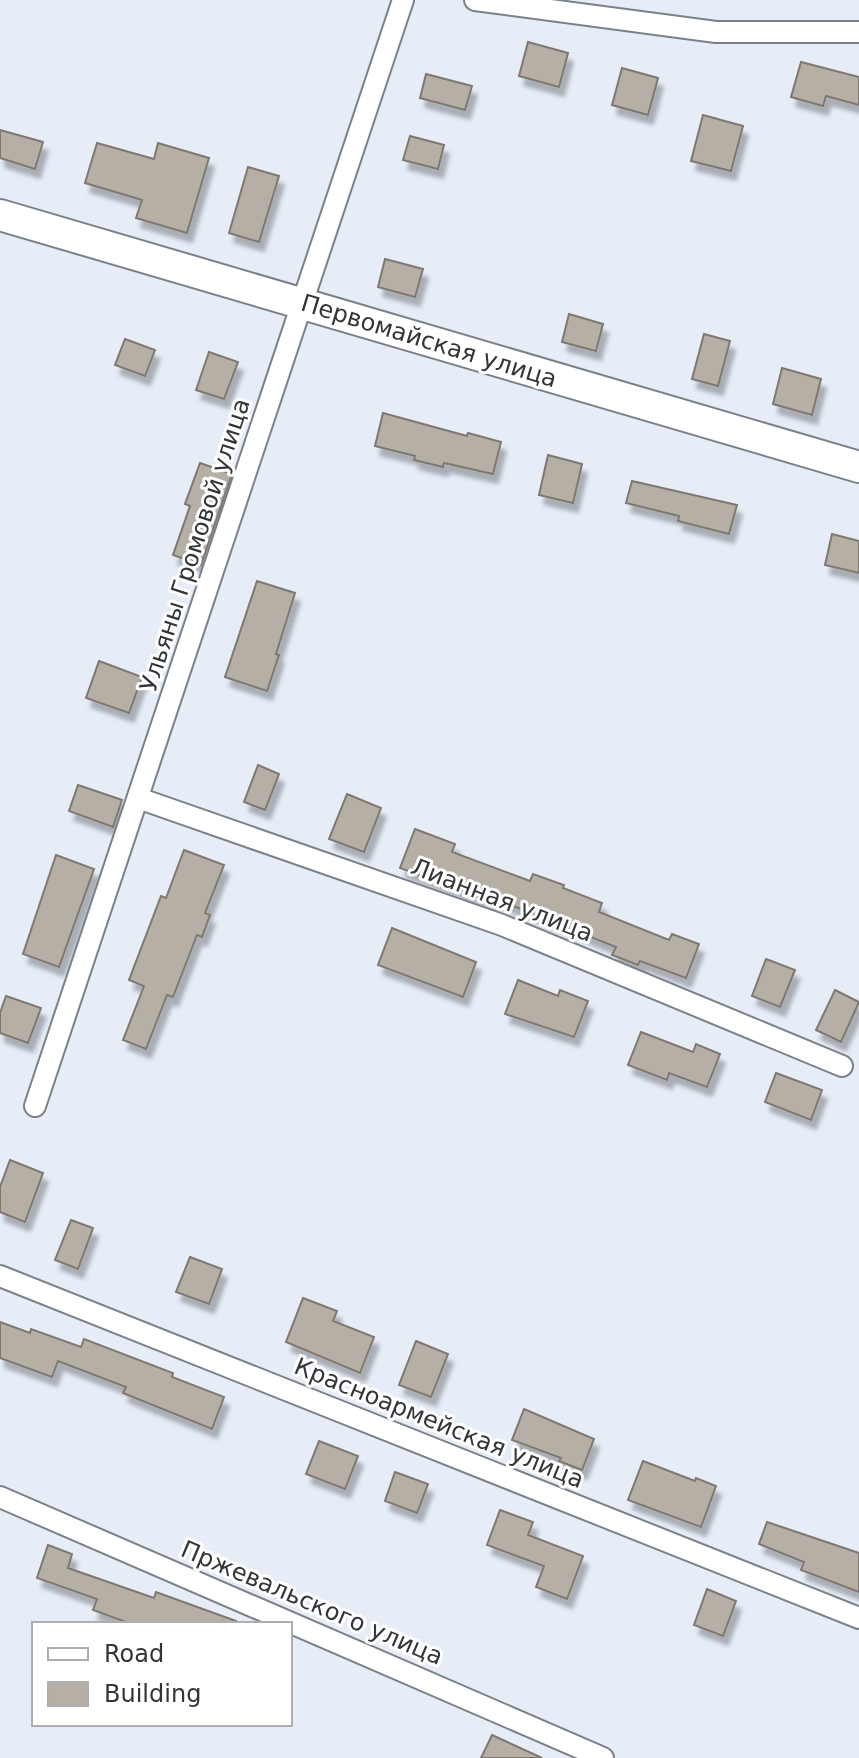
<svg xmlns="http://www.w3.org/2000/svg" width="859" height="1758" viewBox="0 0 859 1758" font-family="'DejaVu Sans',sans-serif">
	<style>
		.building { fill: #b6afa6; stroke: #7f7870; stroke-width: 2; filter: url(#shadow) }
		.lines { fill: none; stroke-linecap: round; stroke-linejoin: round }
		.street-casing { stroke: #7a8189; stroke-width: 24 }
		.secondary-casing { stroke: #7a8189; stroke-width: 34 }
		.street { stroke: #fff; stroke-width: 20 }
		.secondary { stroke: #fff; stroke-width: 30 }
		.labels { text-anchor: middle; dominant-baseline: central; stroke-width: 6; stroke-linejoin: round; paint-order: stroke }
		.street-label { font-size: 24px; fill: #333539; stroke: #fff }
	</style>
	<defs>
		<filter id="shadow"><feDropShadow dx="5" dy="9" stdDeviation="2" flood-color="#0004"/></filter>
	</defs>
	<rect width="100%" height="100%" fill="#e6edf7"/>
	<g class="building">
		<polygon points="528,42 568,53 559,87 519,76"/>
		<polygon points="801,62 859,77 859,105 826,96 823,106 791,97"/>
		<polygon points="622,68 658,78 648,115 612,105"/>
		<polygon points="426,74 472,86 465,110 420,98"/>
		<polygon points="703,115 743,126 731,171 691,161"/>
		<polygon points="0,130 43,142 35,169 0,158"/>
		<polygon points="410,136 444,145 438,169 403,160"/>
		<polygon points="97,143 154,159 158,143 209,158 187,233 136,218 142,200 85,183"/>
		<polygon points="248,167 279,176 259,242 229,233"/>
		<polygon points="385,259 423,269 415,297 378,287"/>
		<polygon points="569,314 603,324 596,351 562,342"/>
		<polygon points="704,334 730,341 718,386 692,379"/>
		<polygon points="125,339 155,350 145,376 115,365"/>
		<polygon points="209,352 238,362 224,399 196,390"/>
		<polygon points="782,368 821,379 812,415 773,404"/>
		<polygon points="383,413 467,436 468,433 501,442 493,474 444,463 443,467 414,460 415,456 375,446"/>
		<polygon points="548,455 582,464 573,503 539,495"/>
		<polygon points="200,463 232,474 201,565 173,555 190,506 185,504"/>
		<polygon points="632,481 737,505 729,534 678,521 679,516 626,503"/>
		<polygon points="832,534 859,541 859,573 825,565"/>
		<polygon points="257,581 295,593 276,654 279,655 267,691 225,677"/>
		<polygon points="99,661 142,677 129,713 86,698"/>
		<polygon points="258,765 279,774 265,810 244,802"/>
		<polygon points="78,785 122,800 113,827 69,811"/>
		<polygon points="347,794 381,808 364,852 329,839"/>
		<polygon points="415,829 455,844 452,852 530,881 533,874 564,885 563,888 602,903 599,912 669,940 672,934 699,944 686,978 640,961 638,965 612,955 616,947 493,898 492,902 400,868"/>
		<polygon points="184,850 224,865 205,913 210,915 202,937 197,935 173,997 167,995 146,1049 123,1040 144,986 129,980 161,896 166,898"/>
		<polygon points="56,855 94,869 59,967 23,954"/>
		<polygon points="392,928 476,962 463,997 378,965"/>
		<polygon points="766,959 795,970 780,1007 752,996"/>
		<polygon points="518,980 558,996 560,990 588,1001 574,1037 505,1014"/>
		<polygon points="835,990 859,1002 841,1042 816,1030"/>
		<polygon points="6,996 41,1008 28,1043 0,1033 0,1013"/>
		<polygon points="641,1032 693,1052 696,1044 720,1054 707,1087 669,1073 667,1080 628,1065"/>
		<polygon points="776,1073 822,1090 811,1120 765,1102"/>
		<polygon points="10,1160 43,1173 25,1222 0,1212 0,1187"/>
		<polygon points="71,1220 93,1228 78,1269 55,1260"/>
		<polygon points="190,1257 222,1269 209,1304 176,1292"/>
		<polygon points="303,1298 337,1311 333,1321 374,1337 360,1373 286,1342"/>
		<polygon points="0,1322 30,1333 31,1329 81,1347 84,1339 173,1373 172,1377 224,1397 212,1429 123,1393 126,1387 58,1361 52,1377 0,1358"/>
		<polygon points="416,1341 448,1354 431,1397 399,1385"/>
		<polygon points="524,1409 594,1439 582,1470 559,1461 561,1458 512,1440"/>
		<polygon points="319,1441 358,1456 345,1489 306,1474"/>
		<polygon points="643,1461 695,1481 696,1478 716,1486 701,1527 628,1500"/>
		<polygon points="395,1472 428,1484 417,1513 385,1501"/>
		<polygon points="500,1510 533,1522 528,1535 583,1556 567,1599 536,1587 544,1566 487,1545"/>
		<polygon points="767,1522 859,1553 859,1592 801,1570 804,1562 759,1544"/>
		<polygon points="48,1545 72,1554 68,1568 154,1598 156,1592 236,1621 236,1624 131,1624 93,1610 97,1599 37,1578"/>
		<polygon points="707,1589 736,1601 723,1636 694,1625"/>
		<polygon points="492,1735 542,1758 481,1758"/>
	</g>
	<g class="lines">
		<g class="street-casing">
			<g id="street">
				<polyline points="475,0 716,32 859,32"/>
				<polyline points="138,798 502,925 842,1066"/>
				<polyline points="35,1106 403,0"/>
				<polyline points="0,1276 859,1618"/>
				<polyline points="0,1497 603,1758"/>
			</g>
		</g>
		<g class="secondary-casing">
			<polyline id="secondary" points="0,215 859,467"/>
		</g>
		<use href="#street" class="street"/>
		<use href="#secondary" class="secondary"/>
	</g>
	<g class="labels">
		<g class="street-label">
			<text transform="translate(429 341) rotate(17)">Первомайская улица</text>
			<text transform="translate(195 545) rotate(-72)">Ульяны Громовой улица</text>
			<text transform="translate(502 900) rotate(21)">Лианная улица</text>
			<text transform="translate(439 1423) rotate(22)">Красноармейская улица</text>
			<text transform="translate(312 1603) rotate(23)">Пржевальского улица</text>
		</g>
	</g>
	<rect x="32" y="1622" width="260" height="104" fill="#ffffff" stroke="#adaeb0" stroke-width="2"/>
	<rect x="48" y="1648" width="40" height="12" fill="#ffffff" stroke="#adaeb0" stroke-width="2"/>
	<text x="104" y="1662" font-size="24" fill="#333539">Road</text>
	<rect x="48" y="1682" width="40" height="24" fill="#b6afa6" stroke="#adaeb0" stroke-width="2"/>
	<text x="104" y="1702" font-size="24" fill="#333539">Building</text>
</svg>
